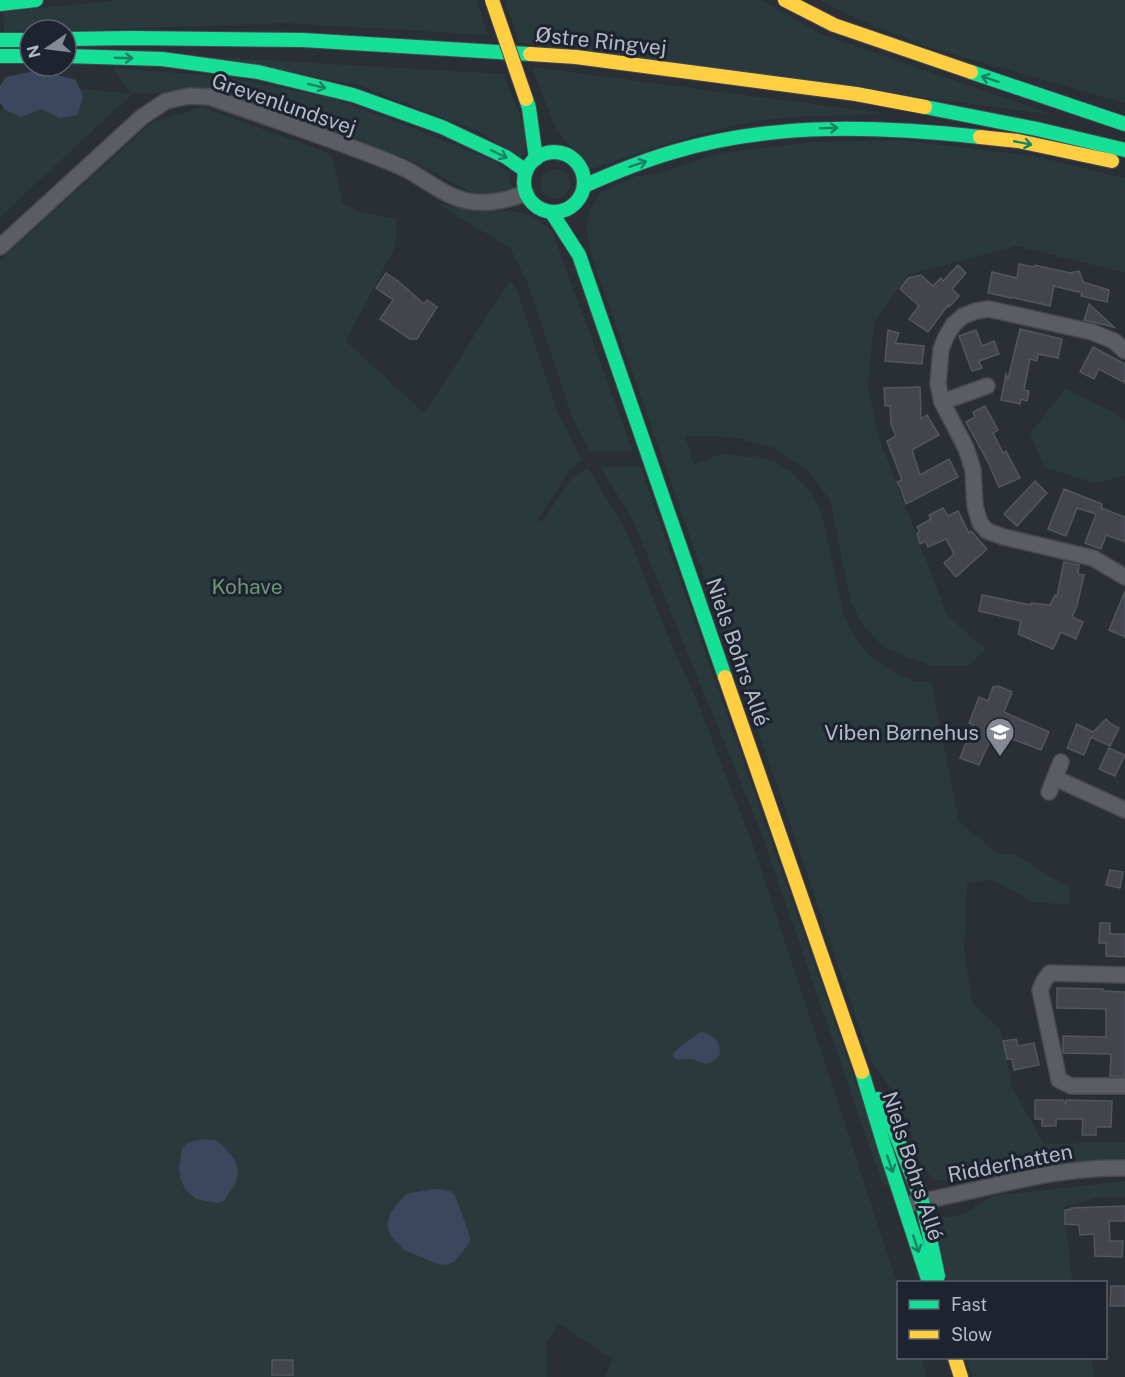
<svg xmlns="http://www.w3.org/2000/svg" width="1125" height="1377" viewBox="0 0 1125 1377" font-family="'Public Sans',sans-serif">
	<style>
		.green { fill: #2a393c }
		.water { fill: #3b475d }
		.building { fill: #42464c; stroke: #52565d; stroke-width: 1.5 }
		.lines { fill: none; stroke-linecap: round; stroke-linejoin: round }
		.street-casing { stroke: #46494e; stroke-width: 18 }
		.fast-casing { stroke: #46494e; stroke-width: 16 }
		.slow-casing { stroke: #46494e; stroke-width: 16 }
		.street { stroke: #5a5d63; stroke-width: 15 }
		.fast { stroke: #16e098; stroke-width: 14 }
		.slow { stroke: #ffcf43; stroke-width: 14 }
		.slow-bridge-casing { stroke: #46494e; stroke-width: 16; stroke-linecap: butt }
		.slow-bridge { stroke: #ffcf43; stroke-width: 14 }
		.oneway { stroke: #1a8264 }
		.labels { text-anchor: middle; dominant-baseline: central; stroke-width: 6; stroke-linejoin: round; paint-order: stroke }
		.street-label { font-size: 21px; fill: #b4bac6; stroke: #1e242f }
		.park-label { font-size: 21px; fill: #6e9479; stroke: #1e242f }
		.poi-label { font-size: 21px; fill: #b4bac6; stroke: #1e242f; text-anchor: end }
	</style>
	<rect width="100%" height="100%" fill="#2a2e35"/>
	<g class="green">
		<polygon points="119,0 477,0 488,35 285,23 66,31 66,30 30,30 4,34 3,12"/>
		<polygon points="505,0 762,0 821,34 1054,115 519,43"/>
		<polygon points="819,0 1125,0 1125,103 924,46 851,16"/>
		<polygon points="177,55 504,74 530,142 521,157 477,131 358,85 287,71"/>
		<path d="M532,67l356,47c-50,2 -101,0 -150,11 -51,11 -100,28 -149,45l-18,-23 -15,-17z"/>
		<polygon points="113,68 218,76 328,97 403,124 494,161 508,172 513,188 480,197 412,161 329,128 215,93 183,91 132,94 0,217 0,111 39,84 131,94"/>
		<polygon points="202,107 331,154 343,204 359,212 397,219 395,247 346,341 424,413 510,281 517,290 558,413 582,460 569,471 538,519 542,522 573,476 588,468 626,530 669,639 697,701 756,853 898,1286 898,1358 922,1358 926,1377 605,1377 613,1359 559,1324 546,1342 547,1377 0,1377 0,260 153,122"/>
		<path d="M900,140l134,16 91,22v95l-109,-27 -108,29 -34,47 -6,64 10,49 69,180 38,34 -16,17h-37l-48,-18 -21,-23 -12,-22 -21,-102 -22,-31 -34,-22 -41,-11 -48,-1 9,29 27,-11 29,3 6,-1 20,6 16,11 19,19 11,22 21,98 9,21 16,21 25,18 20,9 18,1 28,140 40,32h15l57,35 -2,16 -36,-3 -41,-23 -25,4 -3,69 9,52 28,27 11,56 32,57 81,-2v19l-24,-1 -64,5 -97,16c-23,-9 -25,-33 -31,-53 -3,-9 -7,-18 -11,-26 -8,-16 -18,-29 -28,-43l-89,-262 -191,-546 -3,-25 4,-18 10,-16 35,-16 18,-1 66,-22 91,-11z"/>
		<circle cx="555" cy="184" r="15"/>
		<polygon points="436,203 469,210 514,211 532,216 552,231 633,451 590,451 572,418 529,286 510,248"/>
		<polygon points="1065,389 1111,411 1125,421 1125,476 1094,483 1044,467 1030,434"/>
		<polygon points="640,466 891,1183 883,1186 761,832 632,518 600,467"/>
		<polygon points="1125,1181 1125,1197 1097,1198 1064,1207 1072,1282 947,1282 937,1230 942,1218 964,1214 992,1196"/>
		<polygon points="967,1358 1091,1358 1094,1377 972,1377"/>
	</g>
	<g class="water">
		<polygon points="29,72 57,75 76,80 83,96 78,115 60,118 41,109 21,117 5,110 0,103 0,86 6,77"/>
		<path d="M703,1032c13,7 17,7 17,23l-8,7 -6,2 -14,-5 -14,1 -5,-3v-2l2,-4 24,-18z"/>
		<polygon points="201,1139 215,1140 224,1147 235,1160 238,1170 236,1183 224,1201 217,1203 196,1199 186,1190 181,1181 179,1169 182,1148 187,1143"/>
		<polygon points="438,1189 450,1191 455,1196 468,1230 470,1239 468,1245 454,1262 445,1265 438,1264 404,1250 391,1236 388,1229 388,1221 390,1213 404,1196 408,1193"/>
	</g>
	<g class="building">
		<polygon points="1019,264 1034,267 1035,265 1070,273 1079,271 1083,282 1109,290 1107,302 1081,296 1082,293 1054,286 1050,306 1011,297 1011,298 988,293 992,272 1017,278"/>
		<polygon points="958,265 966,273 952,289 959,296 949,307 948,305 928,332 909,319 919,306 900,289 908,278 921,275 933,286 941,278 943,281"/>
		<polygon points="386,273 398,281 424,304 427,300 437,307 417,339 410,339 380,319 393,300 376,288"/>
		<polygon points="1089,304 1114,327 1084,320"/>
		<polygon points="1020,329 1062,339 1058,358 1038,354 1037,361 1030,359 1024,390 1029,391 1027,401 1021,399 1020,404 1001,400 1006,374 1008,379"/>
		<polygon points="888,330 899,333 895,343 924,346 922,364 885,361"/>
		<polygon points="976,330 982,346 994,341 999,354 979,361 982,368 972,371 959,336"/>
		<polygon points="1093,347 1125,364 1125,383 1099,369 1094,379 1080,372"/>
		<polygon points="920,387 921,419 927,415 939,435 912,450 920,475 949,459 958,477 906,504 901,489 897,482 902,480 887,441 896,436 891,424 890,406 885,406 884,388"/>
		<polygon points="985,406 998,430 993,433 1003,453 1006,451 1020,478 999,487 988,462 966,422 975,417 973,412"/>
		<polygon points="1035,481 1047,493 1017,526 1004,514"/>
		<polygon points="1064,489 1102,504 1101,508 1125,517 1125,542 1106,535 1101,549 1085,543 1096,514 1077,508 1066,536 1048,529"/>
		<polygon points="943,508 948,516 958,511 969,533 971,531 987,549 956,577 944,563 954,554 946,539 928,547 925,541 920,544 917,533 920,532 917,527 931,519 929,515"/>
		<polygon points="1064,562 1079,565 1078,574 1084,575 1077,606 1072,617 1083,622 1076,639 1061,632 1053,649 1018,634 1021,621 979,611 982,595 1031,605 1031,603 1050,605 1055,595 1057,596"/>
		<polygon points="1125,591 1125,637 1109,630"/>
		<polygon points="998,686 1012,692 1004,712 1049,732 1041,750 994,732 979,765 960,758 973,725 969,723 979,697 988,701 993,687"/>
		<polygon points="1106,719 1111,724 1119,728 1110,746 1091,737 1084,755 1067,748 1077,724 1093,732"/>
		<polygon points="1109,748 1125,755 1115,776 1099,769"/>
		<polygon points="1110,870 1123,872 1120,888 1106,885"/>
		<polygon points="1100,923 1110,923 1110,934 1125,934 1125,957 1106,956 1106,943 1099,943"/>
		<polygon points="1057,988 1103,989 1103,991 1125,992 1125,1076 1110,1076 1111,1054 1063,1053 1063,1036 1106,1037 1106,1009 1057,1008"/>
		<polygon points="1016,1039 1018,1046 1034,1043 1039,1065 1014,1070 1012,1059 1007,1059 1003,1041"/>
		<polygon points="1035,1100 1063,1100 1066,1104 1066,1100 1112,1101 1111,1127 1096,1127 1096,1135 1082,1135 1083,1119 1056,1119 1056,1126 1042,1126 1042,1119 1035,1119"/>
		<polygon points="1125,1206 1125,1221 1109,1221 1110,1241 1123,1241 1122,1257 1095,1256 1094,1234 1080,1235 1079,1225 1065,1224 1065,1210 1071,1209 1071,1208"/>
		<polygon points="1111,1286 1125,1286 1125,1306 1110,1306"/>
		<rect x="272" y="1360" width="21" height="15"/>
	</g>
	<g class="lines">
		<g class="street-casing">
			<g id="street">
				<path d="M0,247l142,-130 24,-16 23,-5 21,1c63,23 127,43 189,69 24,10 43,30 69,35 20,4 40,-1 58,-8"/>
				<polyline points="1125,351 1114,341 1092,332 989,309 976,311 963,316 953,325 946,337 941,349 938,384 942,402 966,448 973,470 975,506 980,523 987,531 1004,537 1093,558 1125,577"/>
				<polyline points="942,402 987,386"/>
				<polyline points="1055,778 1125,810"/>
				<polyline points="1049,792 1061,762"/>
				<polyline points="1125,975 1050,973 1044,981 1040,990 1059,1080 1071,1086 1125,1086"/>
				<path d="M912,1203c71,-12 141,-37 213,-35"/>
			</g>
		</g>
		<g class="fast-casing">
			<g id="fast">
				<polyline points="0,4 36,0"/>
				<polyline points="66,39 131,38 303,40 530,54"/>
				<polyline points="0,40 30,40"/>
				<polyline points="0,56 30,56"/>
				<polyline points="66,56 162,59 258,72 353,95 442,127 506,157 526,171"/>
				<polyline points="971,72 1125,124"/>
				<polyline points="526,99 529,108 536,159"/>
				<polyline points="925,107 1037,129 1125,150"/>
				<circle cx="554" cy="182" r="30"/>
				<path d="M584,186c29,-13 58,-25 89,-34 100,-30 205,-26 307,-15"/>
				<polyline points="552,213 579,255 725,677"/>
				<polyline points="862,1072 884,1145 929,1282"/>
				<polyline points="878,1099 892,1125 922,1201 938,1276"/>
			</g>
		</g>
		<g class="slow-casing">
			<g id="slow">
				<polyline points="785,0 834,25 971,72"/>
				<polyline points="530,54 576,57 856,94 925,107"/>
				<polyline points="980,137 1018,141 1112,161"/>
				<polyline points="725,677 862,1072"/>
				<polyline points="955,1358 961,1377"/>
			</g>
		</g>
		<use href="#street" class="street"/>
		<use href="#fast" class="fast"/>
		<use href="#slow" class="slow"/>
		<g class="slow-bridge-casing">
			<polyline id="slow-bridge" points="492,0 526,99"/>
		</g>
		<use href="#slow-bridge" class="slow-bridge"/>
	</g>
	<defs><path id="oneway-shaft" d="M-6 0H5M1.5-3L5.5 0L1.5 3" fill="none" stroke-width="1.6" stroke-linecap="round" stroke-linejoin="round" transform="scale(1.5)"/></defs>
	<g class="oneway">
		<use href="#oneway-shaft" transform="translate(124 58) rotate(2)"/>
		<use href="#oneway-shaft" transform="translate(990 79) rotate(-162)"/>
		<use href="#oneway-shaft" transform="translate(317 86) rotate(14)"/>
		<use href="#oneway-shaft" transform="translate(829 128) rotate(-2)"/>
		<use href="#oneway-shaft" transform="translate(1023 143) rotate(11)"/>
		<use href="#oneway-shaft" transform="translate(499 154) rotate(26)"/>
		<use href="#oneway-shaft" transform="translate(638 164) rotate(-18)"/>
		<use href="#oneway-shaft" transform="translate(890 1164) rotate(71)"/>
		<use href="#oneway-shaft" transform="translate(916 1244) rotate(72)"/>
	</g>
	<defs>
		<g id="school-pin" transform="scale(1.5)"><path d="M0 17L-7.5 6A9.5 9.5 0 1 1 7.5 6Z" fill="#848993" stroke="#1e242f"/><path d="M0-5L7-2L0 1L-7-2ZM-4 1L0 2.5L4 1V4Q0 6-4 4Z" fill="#fff"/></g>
	</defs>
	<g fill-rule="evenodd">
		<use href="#school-pin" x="1000" y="732"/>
	</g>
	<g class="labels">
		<g class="street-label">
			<text transform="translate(601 41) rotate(6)">Østre Ringvej</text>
			<text transform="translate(284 104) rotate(19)">Grevenlundsvej</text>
			<text transform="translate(738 652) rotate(71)">Niels Bohrs Allé</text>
			<text transform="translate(1010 1163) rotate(-11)">Ridderhatten</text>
			<text transform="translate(913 1166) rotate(72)">Niels Bohrs Allé</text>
		</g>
		<g class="park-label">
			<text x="247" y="586">Kohave</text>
		</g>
		<g class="poi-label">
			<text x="979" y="732">Viben Børnehus</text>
		</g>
	</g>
	<rect x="897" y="1281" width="210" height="78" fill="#1e242f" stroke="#5a606b" stroke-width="1.5"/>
	<rect x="909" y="1300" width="30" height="9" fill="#16e098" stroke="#5a606b" stroke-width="1.5"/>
	<text x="951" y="1311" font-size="18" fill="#b4bac6">Fast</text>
	<rect x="909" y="1330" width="30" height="9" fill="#ffcf43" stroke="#5a606b" stroke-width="1.5"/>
	<text x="951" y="1341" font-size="18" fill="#b4bac6">Slow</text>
	<g transform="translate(48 48) rotate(256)"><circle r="28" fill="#1e242f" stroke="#5a606b" stroke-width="1.5"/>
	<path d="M0-4.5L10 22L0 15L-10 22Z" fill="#848993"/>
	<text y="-9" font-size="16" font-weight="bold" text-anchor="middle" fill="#b4bac6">N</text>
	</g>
</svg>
